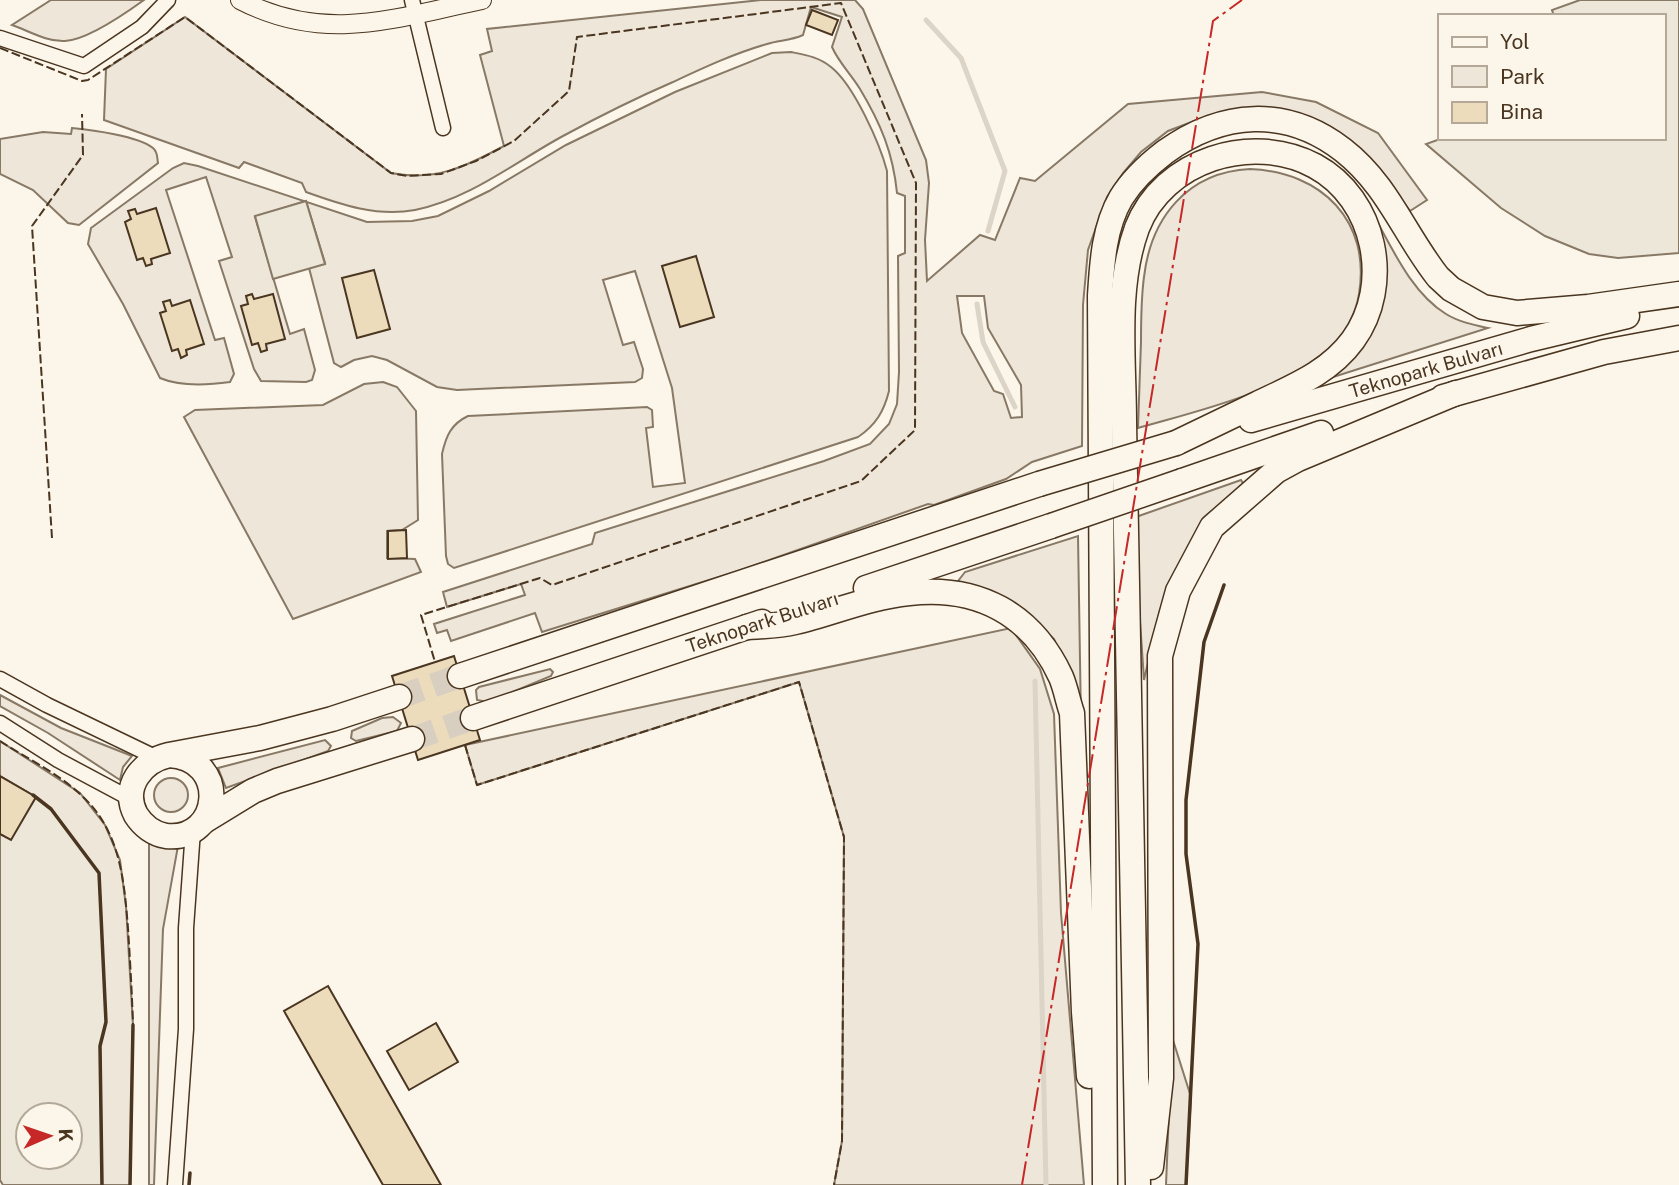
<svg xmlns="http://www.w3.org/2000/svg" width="1679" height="1185" viewBox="0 0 1679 1185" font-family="'Public Sans',sans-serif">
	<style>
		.green { fill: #ede6d9; stroke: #887966; stroke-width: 2; fill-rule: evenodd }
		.parking { fill: #ede7d9; stroke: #887966; stroke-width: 2; fill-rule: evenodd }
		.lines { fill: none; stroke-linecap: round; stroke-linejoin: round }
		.stream { stroke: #dcd4c6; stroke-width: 5 }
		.building { fill: #ecdcbc; stroke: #4a3520; stroke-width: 2 }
		.trunk-tunnel { stroke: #d8cfc1; stroke-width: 24; stroke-dasharray: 24 12; stroke-linecap: butt }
		.minor-casing { stroke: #4a3520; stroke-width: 17 }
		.tertiary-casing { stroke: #4a3520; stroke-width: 20 }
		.trunk-casing { stroke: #4a3520; stroke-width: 27 }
		.minor { stroke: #fbf6e9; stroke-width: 14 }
		.tertiary { stroke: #fbf6e9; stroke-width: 18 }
		.trunk { stroke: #fbf6e9; stroke-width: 24 }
		.trunk-bridge-casing { stroke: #4a3520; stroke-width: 27; stroke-linecap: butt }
		.trunk-bridge { stroke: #fbf6e9; stroke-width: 24 }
		.fence { stroke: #4a3520; stroke-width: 2; stroke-dasharray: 9 3.5; stroke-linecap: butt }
		.wall { stroke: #4a3520; stroke-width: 3.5 }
		.power { stroke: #c62828; stroke-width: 2; stroke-dasharray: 24 5 3.5 5; stroke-linecap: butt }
		.labels { text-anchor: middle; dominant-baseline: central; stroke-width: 5; stroke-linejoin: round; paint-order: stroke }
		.street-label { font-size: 19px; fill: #4a3520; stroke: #fbf6e9 }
	</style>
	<rect width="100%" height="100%" fill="#fbf6e9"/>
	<g class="green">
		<path d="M51,0h93c-18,13 -56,40 -79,41 -18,1 -36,-10 -53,-16z"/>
		<path d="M761,0h94l8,9 63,151 3,23 -4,57 2,41 53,-46 15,5 25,-62 15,3 93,-77 134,-12 54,10 62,31 49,67 -17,11 -52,-64 -148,-32 -42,16 -27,21 -18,21 -16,24 -19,53 -5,55 -1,141 -50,16 -26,17 -72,26 -6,-1 -190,67 -196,61 -7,-19 -84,28 -4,-11 -10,3 -3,-9 91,-29 -4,-11 -74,23 -4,-15 149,-48 3,-11 229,-72 46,-17 19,-20 8,-20 2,-32 -1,-116 7,-3v-57l-8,-3c-4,-40 -16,-69 -37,-104 -9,-15 -21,-26 -28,-42l10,-30 -31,-10 -8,28c-13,6 -24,5 -36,9 -32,9 -64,24 -94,38 -37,16 -75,35 -110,54 -48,26 -93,63 -148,74 -38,7 -73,-5 -109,-18l-4,-9 -58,-21 -5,6 -135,-48 2,-51 79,-52 206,156c44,9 76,-7 113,-27l-24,-91 12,-4 -5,-22zM957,296h27l4,32 33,57 1,32 -11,1 -8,-24 -9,-3 -32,-58z"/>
		<path d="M791,52c15,3 28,5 40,15 23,18 49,77 56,104l2,220c-5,20 -13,34 -31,46l-404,131 -6,-4 -2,-8 -4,-102c4,-18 9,-30 26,-38l179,-9 5,3 1,17 -7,1 7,59 32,-4 -13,-95 -37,-117 -32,9 20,65 11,-3 9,27 -1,9 -7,4 -178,8 -20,-3 -50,-27 -15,-4 -18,4 -13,7 -7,-4 -25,-95 16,-5 -19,-62 -51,16 35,117 14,-5 11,41 -3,10 -6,2 -45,-1 -7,-12 -35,-108 13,-4 -26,-80 -40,13 49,150 9,-2 10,36 -4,8c-22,3 -49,5 -70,-4l-37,-74 -35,-60 3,-16 82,-60 11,-5 14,3 169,56 45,-1 26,-5 51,-25 77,-46 109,-53 97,-39z"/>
		<path d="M72,128c20,2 66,8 81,20 5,4 4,10 5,15l-79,62 -11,-2 -35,-33 -33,-16v-35l43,-7 28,2z"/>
		<path d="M1250,169c72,3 121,52 109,125 -3,20 -15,42 -30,55 -54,45 -125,60 -191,79 1,-29 2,-57 3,-86 0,-22 0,-43 3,-65 7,-60 44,-105 106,-108z"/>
		<path d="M1374,216c19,34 38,77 72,98 13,8 28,11 42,14l-158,50 23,-28z"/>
		<polygon points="383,382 397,387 416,411 418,520 402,530 387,531 387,558 415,559 421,572 293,619 184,417 195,410 323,405 364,384"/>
		<polygon points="1241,480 1246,488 1178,567 1160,610 1144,680 1133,518"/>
		<polygon points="1078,536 1081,721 1070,675 1054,639 1018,605 955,585 965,572"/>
		<polygon points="1011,628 1040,669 1054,714 1061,913 1084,1185 834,1185 842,1141 844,837 799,682 477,785 465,745"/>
		<polygon points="550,669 553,672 551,676 488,702 477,700 476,690 479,687"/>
		<polygon points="0,695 61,728 132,756 123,767 120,780 48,733 0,706"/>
		<polygon points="393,717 401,723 397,731 356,741 351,738 352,731 382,718"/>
		<polygon points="325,740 331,746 328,751 226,788 218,768"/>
		<polygon points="0,741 80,793 105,825 120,860 126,906 133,1025 130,1185 102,1185 100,1046 106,1022 99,874 51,809 36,797 0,776"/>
		<circle cx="171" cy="795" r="17"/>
		<polygon points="149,843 178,846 163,929 154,1185 149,1185"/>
		<polygon points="1172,1037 1191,1097 1186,1185 1166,1185"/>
	</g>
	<g class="parking">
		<polygon points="1580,0 1679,0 1679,253 1618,258 1589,254 1545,236 1501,208 1426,144 1443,138 1663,138 1663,16 1554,16 1552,10"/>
		<polygon points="306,201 325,264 273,279 255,216"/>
		<path d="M0,776l36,21 15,12 48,64 7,149 -6,24 2,139h-99l-3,-5zM28,1115h42v42h-42z"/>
	</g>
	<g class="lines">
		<g class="stream">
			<polyline points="926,20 961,58 1005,171 988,231"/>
			<polyline points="977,304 983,342 1015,407"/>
			<polyline points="1035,681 1046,1185"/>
		</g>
	</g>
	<g class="building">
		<polygon points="812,10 838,20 832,35 806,25"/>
		<polygon points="156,208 170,253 151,259 152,264 146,266 143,258 137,260 125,222 131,219 128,211 135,209 137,214"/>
		<polygon points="696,256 714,317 680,327 662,266"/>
		<polygon points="374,270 390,329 357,338 342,278"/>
		<polygon points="252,294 254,299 273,294 285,339 266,344 267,350 261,352 258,343 252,345 241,306 248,304 246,296"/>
		<polygon points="170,300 172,306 190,300 204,344 186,350 187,355 181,358 178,349 172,351 160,313 166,311 163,302"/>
		<polygon points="406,530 407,558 388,559 388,531"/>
		<polygon points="454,656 480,740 418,760 392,676"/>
		<polygon points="0,776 36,797 11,840 0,834"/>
		<polygon points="328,986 441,1185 383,1185 284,1011"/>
		<polygon points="436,1023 458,1062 409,1090 387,1051"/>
	</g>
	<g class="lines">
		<g class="trunk-tunnel">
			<polyline points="399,697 460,676"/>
			<polyline points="412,739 473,718"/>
		</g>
		<g class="minor-casing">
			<g id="minor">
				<polyline points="412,0 443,128"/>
				<polyline points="0,38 84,66 142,27 168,0"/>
				<polyline points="0,679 47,705 157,758"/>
				<polyline points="0,723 58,760 131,799"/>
				<polyline points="175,1185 186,1029 186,928 193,830"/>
			</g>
		</g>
		<g class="tertiary-casing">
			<path id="tertiary" d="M240,0c85,44 155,18 242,0"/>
		</g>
		<g class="trunk-casing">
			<g id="trunk">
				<polyline points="1443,397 1604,352 1679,338"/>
				<path id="s1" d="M1251,420l280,-81 96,-23"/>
				<polyline points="1182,481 1321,433"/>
				<polyline points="866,588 1051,526"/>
				<path d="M747,627c15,-1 32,-1 48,-5 38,-9 74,-25 114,-29 69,-8 123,21 152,84 5,12 7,25 11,36l12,299 5,64"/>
				<polyline points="460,676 1039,484"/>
				<polyline points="473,718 762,622"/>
				<path d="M169,755c61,3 53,87 -3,81 -12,-2 -23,-10 -30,-21 -15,-28 6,-54 33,-60l91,-17 72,-19 67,-22"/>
				<polyline points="204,821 253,791 277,781 412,739"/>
				<polyline points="1151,1167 1161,1078 1160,656 1178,591 1212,527 1276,471 1298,459 1456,393"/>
				<path d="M1105,1185l-5,-889c2,-33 4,-69 21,-98 11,-18 27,-33 44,-46 57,-41 121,-46 178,-2 45,35 61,84 95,127l13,12 32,18 34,6 71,-6 91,-13"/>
				<path d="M1138,1185l-14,-763c0,-63 -9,-134 13,-194 26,-68 115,-96 178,-62 61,33 78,119 38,174 -24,33 -61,47 -96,64 -27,13 -54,26 -81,39"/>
			</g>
		</g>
		<use href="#minor" class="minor"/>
		<use href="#tertiary" class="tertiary"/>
		<use href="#trunk" class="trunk"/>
		<g class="trunk-bridge-casing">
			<g id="trunk-bridge">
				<polyline points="1039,484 1176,443"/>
				<polyline points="1051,526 1182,481"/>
			</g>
		</g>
		<use href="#trunk-bridge" class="trunk-bridge"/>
		<g class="fence">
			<polyline points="0,48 82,81 88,80 185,17 391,173 407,176 441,174 476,161 514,141 569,91 577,37 841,3 916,183 915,430 861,481 552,585 540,578 421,615 435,662"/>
			<polyline points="52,538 32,226 83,155 82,114"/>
			<path d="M0,741c26,17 58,32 81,54 39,35 43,84 47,133 2,32 4,65 5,97"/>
			<polyline points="465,745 477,785 799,682 844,837 842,1141 834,1185"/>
		</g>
		<g class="wall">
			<polyline points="33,795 51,809 99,873 106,1022 100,1046 102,1185"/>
			<polyline points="130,1185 133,1025"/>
			<polyline points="189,1185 190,1173"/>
			<polyline points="1186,1185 1198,944 1186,854 1186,800 1204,642 1224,585"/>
		</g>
		<polyline class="power" points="1022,1185 1213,21 1242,0"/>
	</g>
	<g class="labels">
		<g class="street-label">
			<text stroke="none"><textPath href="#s1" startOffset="182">Teknopark Bulvarı</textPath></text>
			<text transform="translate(762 622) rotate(-18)">Teknopark Bulvarı</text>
		</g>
	</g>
	<rect x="1438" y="14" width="228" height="126" fill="#fbf6e9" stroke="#b4a999" stroke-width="2"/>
	<rect x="1452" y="37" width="35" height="10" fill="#fbf6e9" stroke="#b4a999" stroke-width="2"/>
	<text x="1500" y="49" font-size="21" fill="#4a3520">Yol</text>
	<rect x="1452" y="66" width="35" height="21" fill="#ede6d9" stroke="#b4a999" stroke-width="2"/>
	<text x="1500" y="84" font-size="21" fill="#4a3520">Park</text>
	<rect x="1452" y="102" width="35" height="21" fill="#ecdcbc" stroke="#b4a999" stroke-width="2"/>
	<text x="1500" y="119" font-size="21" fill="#4a3520">Bina</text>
	<g transform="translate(49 1136) rotate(88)"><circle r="33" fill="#fbf6e9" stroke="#b4a999" stroke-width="2"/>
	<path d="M0-5L12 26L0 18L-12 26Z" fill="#c62828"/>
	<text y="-10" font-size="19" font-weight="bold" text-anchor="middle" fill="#4a3520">K</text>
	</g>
</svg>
